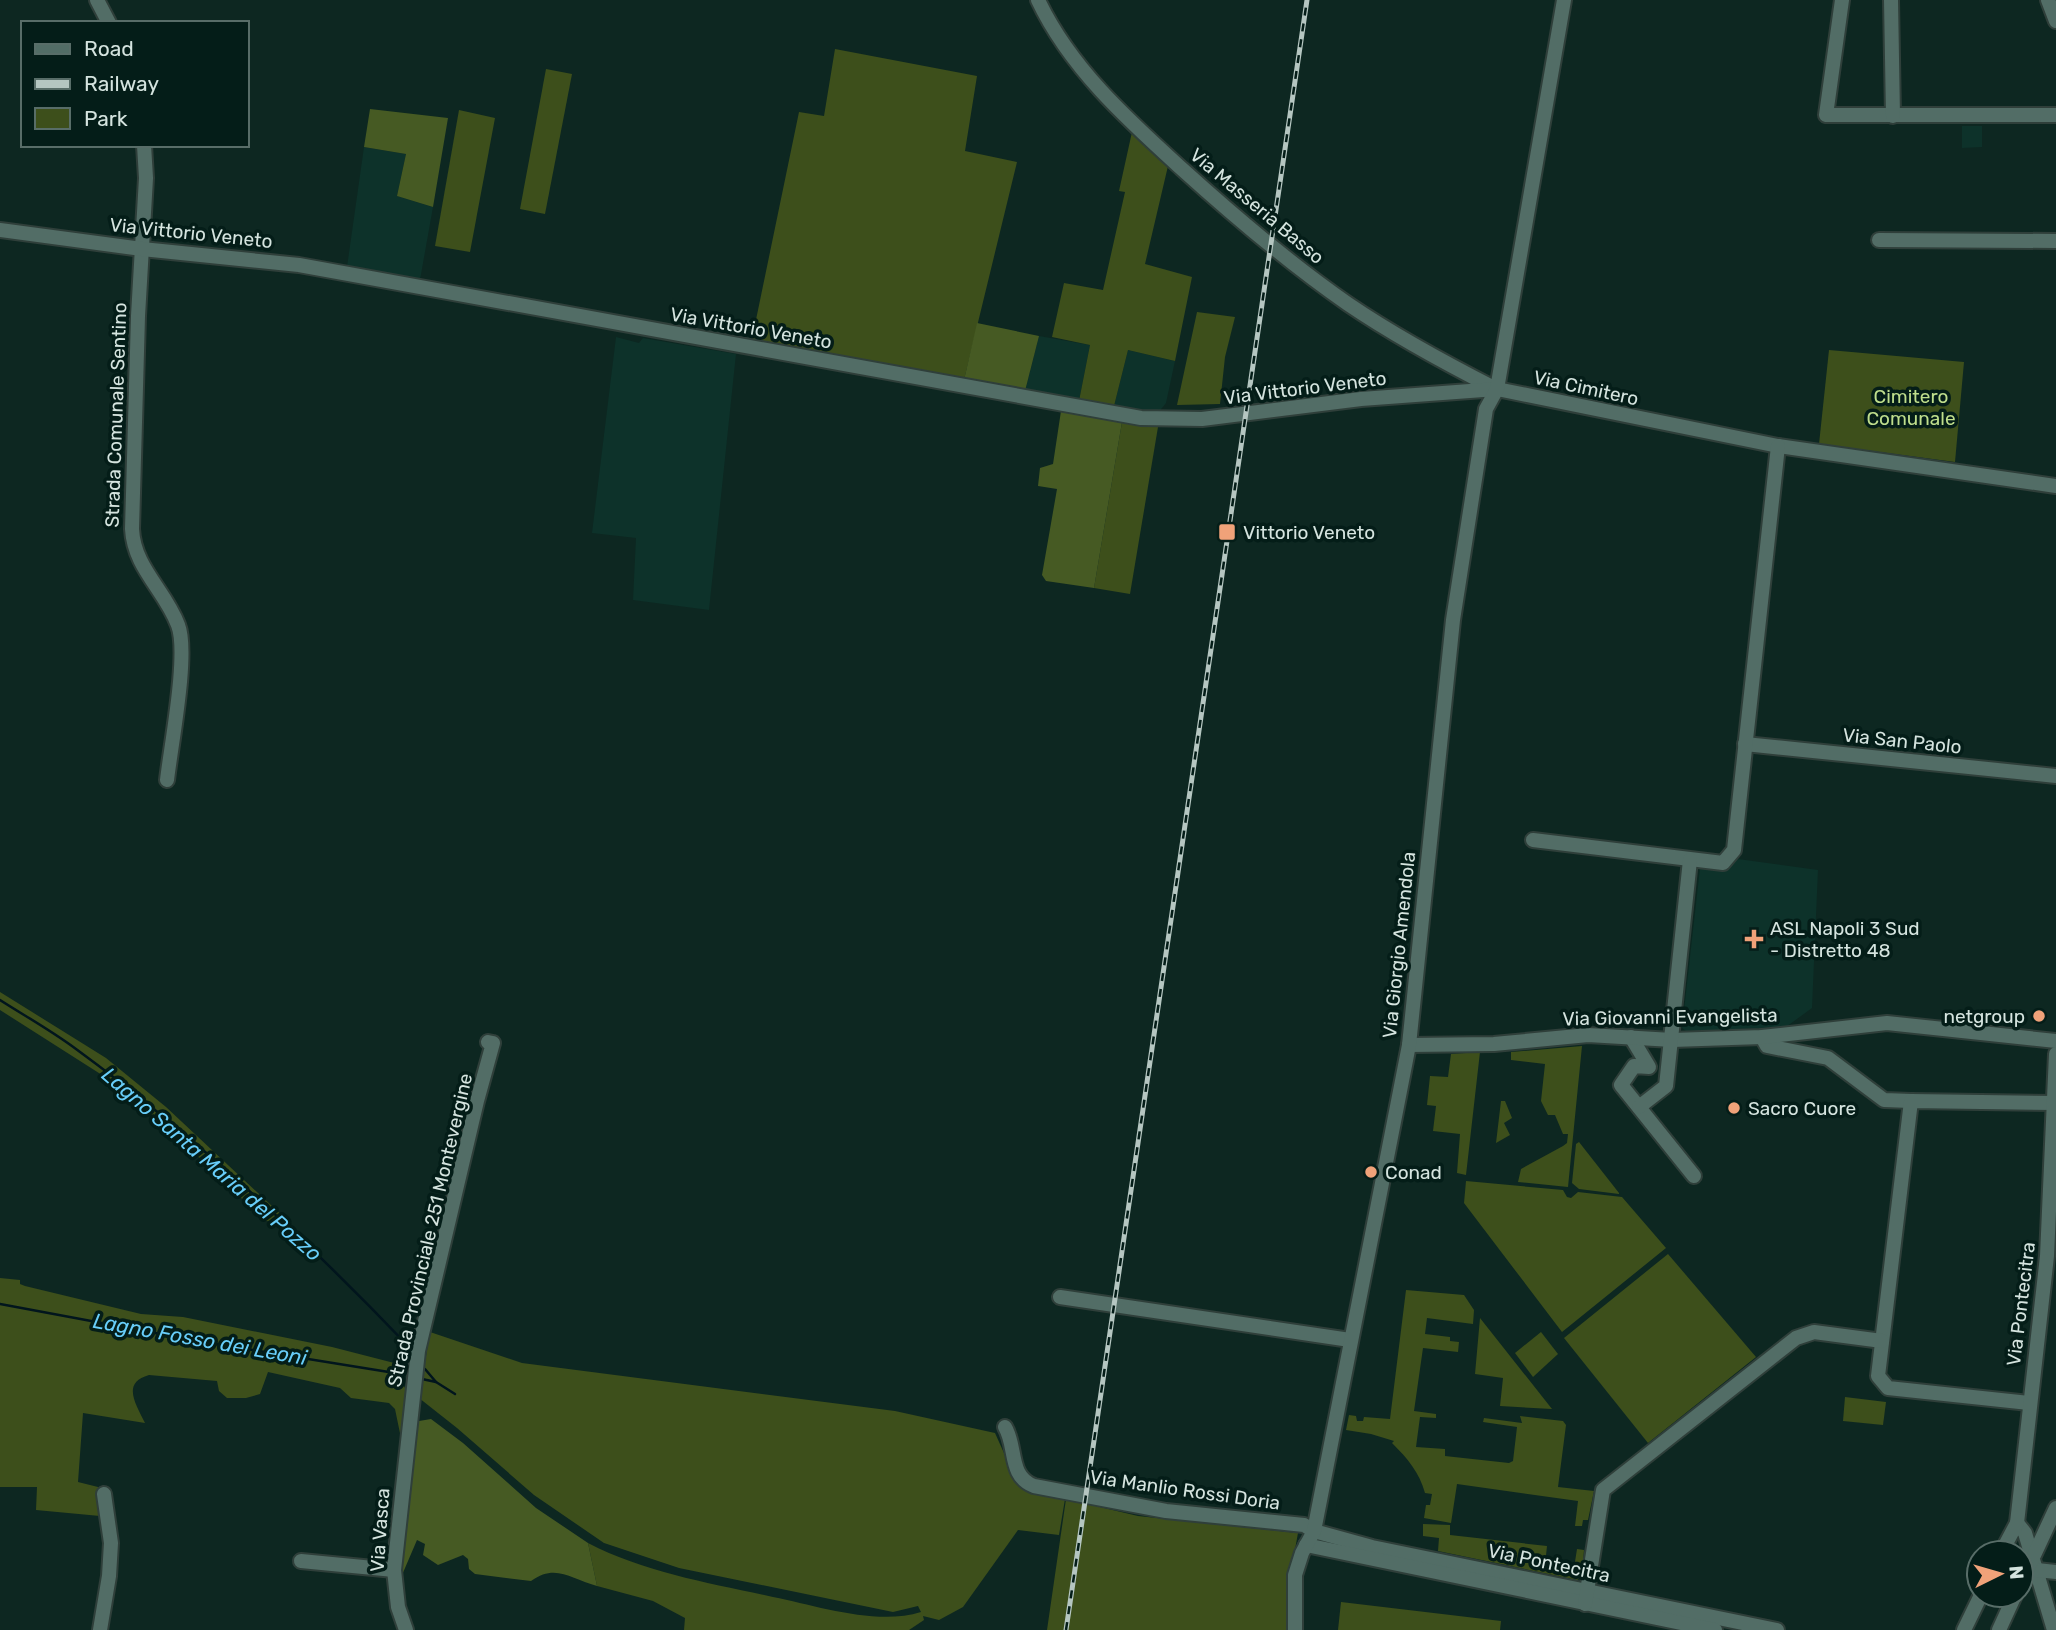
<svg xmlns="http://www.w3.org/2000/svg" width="2056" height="1630" viewBox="0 0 2056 1630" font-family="Rubik,sans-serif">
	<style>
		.built { fill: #0d322a }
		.green { fill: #3d4f1b }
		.forest { fill: #465a23 }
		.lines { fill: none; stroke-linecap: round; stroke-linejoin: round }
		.stream { stroke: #01151d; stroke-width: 2.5 }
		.minor-casing { stroke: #2f3f3a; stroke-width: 18 }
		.minor { stroke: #526d66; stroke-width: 14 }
		.rail-casing { stroke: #b5c6c1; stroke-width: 5 }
		.rail { stroke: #041d18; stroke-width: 2.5; stroke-dasharray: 8; stroke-linecap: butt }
		.poi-dot { fill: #f0a279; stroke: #041d18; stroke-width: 2.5 }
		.labels { text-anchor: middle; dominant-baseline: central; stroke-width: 7; stroke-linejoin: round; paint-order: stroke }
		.street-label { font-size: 19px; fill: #d5e4df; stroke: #041d18 }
		.park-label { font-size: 19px; fill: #bfde8c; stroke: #041d18 }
		.poi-label { font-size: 19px; fill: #d5e4df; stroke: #041d18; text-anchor: start }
		.water-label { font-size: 21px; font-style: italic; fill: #68cefa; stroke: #041d18 }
	</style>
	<rect width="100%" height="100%" fill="#0d2721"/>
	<g class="built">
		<polygon points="1962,126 1982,126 1982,147 1962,148"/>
		<polygon points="364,147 406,154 397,196 433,207 420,280 347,267"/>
		<polygon points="1039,336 1090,345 1079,401 1025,391"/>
		<polygon points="616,337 639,343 643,338 736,354 709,610 633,600 636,538 592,533"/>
		<polygon points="1128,350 1175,361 1166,403 1158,413 1114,406"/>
		<polygon points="1738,859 1818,870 1812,1008 1786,1027 1686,1031 1682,1028 1700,868 1725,870"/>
	</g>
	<g class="green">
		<polygon points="835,49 977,76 965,151 1017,162 964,380 752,339 799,112 824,116"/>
		<polygon points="546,69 572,74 545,214 520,209"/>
		<polygon points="459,110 495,118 470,252 435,246"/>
		<polygon points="1132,132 1168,166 1145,264 1192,277 1175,361 1128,350 1114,406 1079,401 1090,345 1052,337 1064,283 1103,290 1125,192 1119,191"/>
		<polygon points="1197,312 1235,317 1225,357 1220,404 1177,405"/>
		<polygon points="1829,350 1964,362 1955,462 1819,444"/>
		<polygon points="1122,422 1158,427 1130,594 1094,588"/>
		<polygon points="0,992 106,1058 166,1107 289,1222 265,1221 185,1144 113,1082 0,1010"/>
		<polygon points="1582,1046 1568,1187 1518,1182 1521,1169 1563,1146 1567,1143 1568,1134 1563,1134 1555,1115 1548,1115 1541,1101 1545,1064 1511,1060 1511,1052"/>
		<polygon points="1480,1052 1466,1175 1457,1173 1460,1134 1433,1131 1436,1106 1427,1105 1430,1076 1448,1077 1451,1054"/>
		<polygon points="1501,1101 1505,1101 1512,1118 1504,1123 1510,1135 1496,1143"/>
		<polygon points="1579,1142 1619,1193 1619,1194 1579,1189 1572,1183 1576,1144"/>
		<polygon points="1466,1181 1563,1190 1567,1197 1571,1198 1578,1192 1622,1197 1666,1248 1562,1332 1464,1203"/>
		<polygon points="1668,1254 1756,1357 1648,1443 1564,1338"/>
		<path d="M0,1278l20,2v4l5,2 116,28 42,3 149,30 70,18v18l5,8 -5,52 -7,-34 -6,-6 -38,-5 -11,-10 -72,-16 -8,22 -14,4h-19l-8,-7 -2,-10 -68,-6c-28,8 -13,29 -4,48l-62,-10 -5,69 20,5 2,29 -64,-6 1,-23h-37z"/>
		<path d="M1406,1290l58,5 10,15 -1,14 -46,-6 -2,16 25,3v4l9,1 -1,10 -35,-4 -9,63 22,3v4l-16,-1 -4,30 29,2v7l64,7 4,-2 4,-34 -34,-5 1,-4 38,5 -2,-7 43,5 3,4 -8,62 36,4 -6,29h-5l-1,6h-7l3,-25 -121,-17 -6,39 -27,-5 2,-13h4l2,-11 -7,-1c-6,-21 -17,-34 -33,-50l2,-2 -23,-7 -25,-4 3,-15 7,1 1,5h6l1,-4 26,2z"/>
		<polygon points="1480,1318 1552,1409 1500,1406 1503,1378 1475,1374"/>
		<path d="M430,1332l92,31 373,48 100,22 22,49 48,17 -6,36 -41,-5 -55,77 -24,13 -16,-4 1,4 -15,10h-225l1,-12 -32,-17 -56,-15 -9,-43c58,30 122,40 185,54 45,9 104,29 148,15l-3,-6 -25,6 -214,-44 -75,-25 -70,-48 -77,-67 -38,-30z"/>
		<polygon points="1541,1332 1558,1354 1533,1377 1515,1353"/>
		<polygon points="1845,1397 1886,1402 1883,1425 1843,1421"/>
		<polygon points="1066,1499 1138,1516 1298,1533 1288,1588 1288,1630 1047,1630"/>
		<polygon points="1423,1524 1450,1525 1450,1535 1547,1546 1545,1565 1574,1568 1577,1549 1584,1550 1582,1577 1577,1580 1438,1551 1439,1538 1423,1536"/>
		<polygon points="1341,1602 1501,1621 1500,1630 1338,1630"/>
	</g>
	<g class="forest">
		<polygon points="370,109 448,118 433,207 397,196 406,154 364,147"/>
		<polygon points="977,323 1039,336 1025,391 964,380"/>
		<polygon points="1061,411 1122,422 1094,588 1046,581 1042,575 1057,489 1038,486 1040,468 1053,464"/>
		<path d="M431,1419l32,24 73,65 52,35 9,43c-26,-7 -41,-23 -66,-5l-56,-7 -6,-5 -1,-10 -5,-4 -25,10 -15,-10 2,-11 -8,-4 -15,35 -6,-2 17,-151z"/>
	</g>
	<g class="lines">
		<g class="stream">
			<path d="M0,1000c25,16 52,31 76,49 119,87 231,191 333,298"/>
			<polyline points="0,1304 209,1343 401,1374"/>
			<polyline points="425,1369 436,1382 455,1394"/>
			<polyline points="422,1379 436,1382"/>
		</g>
		<g class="minor-casing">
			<g id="minor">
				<polyline points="97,0 109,23"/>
				<path d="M1038,0c32,68 90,120 144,169 53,48 107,94 166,135 47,32 97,59 148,85"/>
				<polyline points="1842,0 1826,115 2056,115"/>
				<polyline points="1891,0 1893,116"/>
				<polyline points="2048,0 2056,21"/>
				<path d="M144,145l2,33 -8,138 -6,213c2,39 33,61 46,96 11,28 -7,120 -11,155"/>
				<polyline points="0,230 142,249 299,265 1141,418 1202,419 1361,399 1497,389 1778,446 2056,486"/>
				<polyline points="1879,240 2056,241"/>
				<polyline points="1745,744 2056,776"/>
				<polyline points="1533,840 1723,863 1734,850 1778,446"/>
				<polyline points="1631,1037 1649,1067 1634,1066 1621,1085 1694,1176"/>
				<polyline points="1762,1037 1767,1046 1828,1058 1884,1100 1911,1101"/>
				<polyline points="1409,1045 1494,1044 1588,1035 1672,1040 1762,1037 1887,1023 2056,1041"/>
				<polyline points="1639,1107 1666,1086 1690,860"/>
				<polyline points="1060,1297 1350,1340"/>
				<polyline points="2029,1403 1888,1388 1878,1376 1911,1101 2055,1103"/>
				<path d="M1005,1427c12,20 3,49 29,59l132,25 138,14 10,6 58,16 405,83"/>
				<polyline points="2017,1523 2025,1533 2054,1630"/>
				<polyline points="1306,1545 1715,1630"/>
				<polyline points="2001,1553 2017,1523 2047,1256 2056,1054"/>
				<polyline points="301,1561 394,1570"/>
				<polyline points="2037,1570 2056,1572"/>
				<polyline points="2021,1583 2056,1508"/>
				<polyline points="1585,1604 1603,1490 1796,1338 1814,1332 1882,1341"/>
				<polyline points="100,1630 109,1576 111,1543 104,1494"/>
				<polyline points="406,1630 398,1607 394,1570 418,1351 477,1101 493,1043 488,1042"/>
				<polyline points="1295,1630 1295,1575 1302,1553 1314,1531 1409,1045 1453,620 1486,409 1497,389 1564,0"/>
				<polyline points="1964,1630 1981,1595"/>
				<polyline points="1999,1630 2015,1595"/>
			</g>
		</g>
		<use href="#minor" class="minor"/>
		<g class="rail-casing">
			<polyline id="rail" points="1066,1630 1307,0"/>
		</g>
		<use href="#rail" class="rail"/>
	</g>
	<g class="poi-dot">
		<rect x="1218" y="523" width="18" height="18" rx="3.5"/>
		<path d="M1750.5 928.5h7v7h7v7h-7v7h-7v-7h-7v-7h7z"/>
		<circle cx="2039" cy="1016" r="7"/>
		<circle cx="1734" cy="1108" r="7"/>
		<circle cx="1371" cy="1172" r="7"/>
	</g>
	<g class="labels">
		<g class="street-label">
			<text transform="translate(1257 206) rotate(40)">Via Masseria Basso</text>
			<text transform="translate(191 233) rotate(6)">Via Vittorio Veneto</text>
			<text transform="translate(751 328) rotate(10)">Via Vittorio Veneto</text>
			<text transform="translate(1305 388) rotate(-7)">Via Vittorio Veneto</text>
			<text transform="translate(1586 388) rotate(12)">Via Cimitero</text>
			<text transform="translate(116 415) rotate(-88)">Strada Comunale Sentino</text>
			<text transform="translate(1902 741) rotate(6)">Via San Paolo</text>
			<text transform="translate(1399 945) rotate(-84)">Via Giorgio Amendola</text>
			<text transform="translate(1670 1017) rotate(-1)">Via Giovanni Evangelista</text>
			<text transform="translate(430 1230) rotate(-77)">Strada Provinciale 251 Montevergine</text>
			<text transform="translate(2021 1304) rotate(-83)">Via Pontecitra</text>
			<text transform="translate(1185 1490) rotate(8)">Via Manlio Rossi Doria</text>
			<text transform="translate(380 1530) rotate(-86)">Via Vasca</text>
			<text transform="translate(1549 1563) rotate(12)">Via Pontecitra</text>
		</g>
		<g class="park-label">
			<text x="1911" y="396">Cimitero<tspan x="1911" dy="22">Comunale</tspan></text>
		</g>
		<g class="poi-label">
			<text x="1243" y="532">Vittorio Veneto</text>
			<text x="1770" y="928">ASL Napoli 3 Sud<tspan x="1770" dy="22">- Distretto 48</tspan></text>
			<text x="2025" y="1016" text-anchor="end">netgroup</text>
			<text x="1748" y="1108">Sacro Cuore</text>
			<text x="1385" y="1172">Conad</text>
		</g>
		<g class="water-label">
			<text transform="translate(212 1164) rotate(41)">Lagno Santa Maria del Pozzo</text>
			<text transform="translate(200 1339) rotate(10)">Lagno Fosso dei Leoni</text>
		</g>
	</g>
	<rect x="21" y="21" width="228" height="126" fill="#041d18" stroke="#586d68" stroke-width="2"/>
	<rect x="35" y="44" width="35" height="10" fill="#526d66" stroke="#586d68" stroke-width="2"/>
	<text x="84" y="56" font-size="21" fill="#d5e4df">Road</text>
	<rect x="35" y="79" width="35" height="10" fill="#b5c6c1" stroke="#586d68" stroke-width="2"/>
	<text x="84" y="91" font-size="21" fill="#d5e4df">Railway</text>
	<rect x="35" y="108" width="35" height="21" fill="#3d4f1b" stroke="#586d68" stroke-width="2"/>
	<text x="84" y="126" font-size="21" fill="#d5e4df">Park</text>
	<g transform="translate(2000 1574) rotate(85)"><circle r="33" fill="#041d18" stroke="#586d68" stroke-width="2"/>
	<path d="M0-5L12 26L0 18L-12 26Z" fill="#f0a279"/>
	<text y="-10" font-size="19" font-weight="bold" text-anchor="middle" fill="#d5e4df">N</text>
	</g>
</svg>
